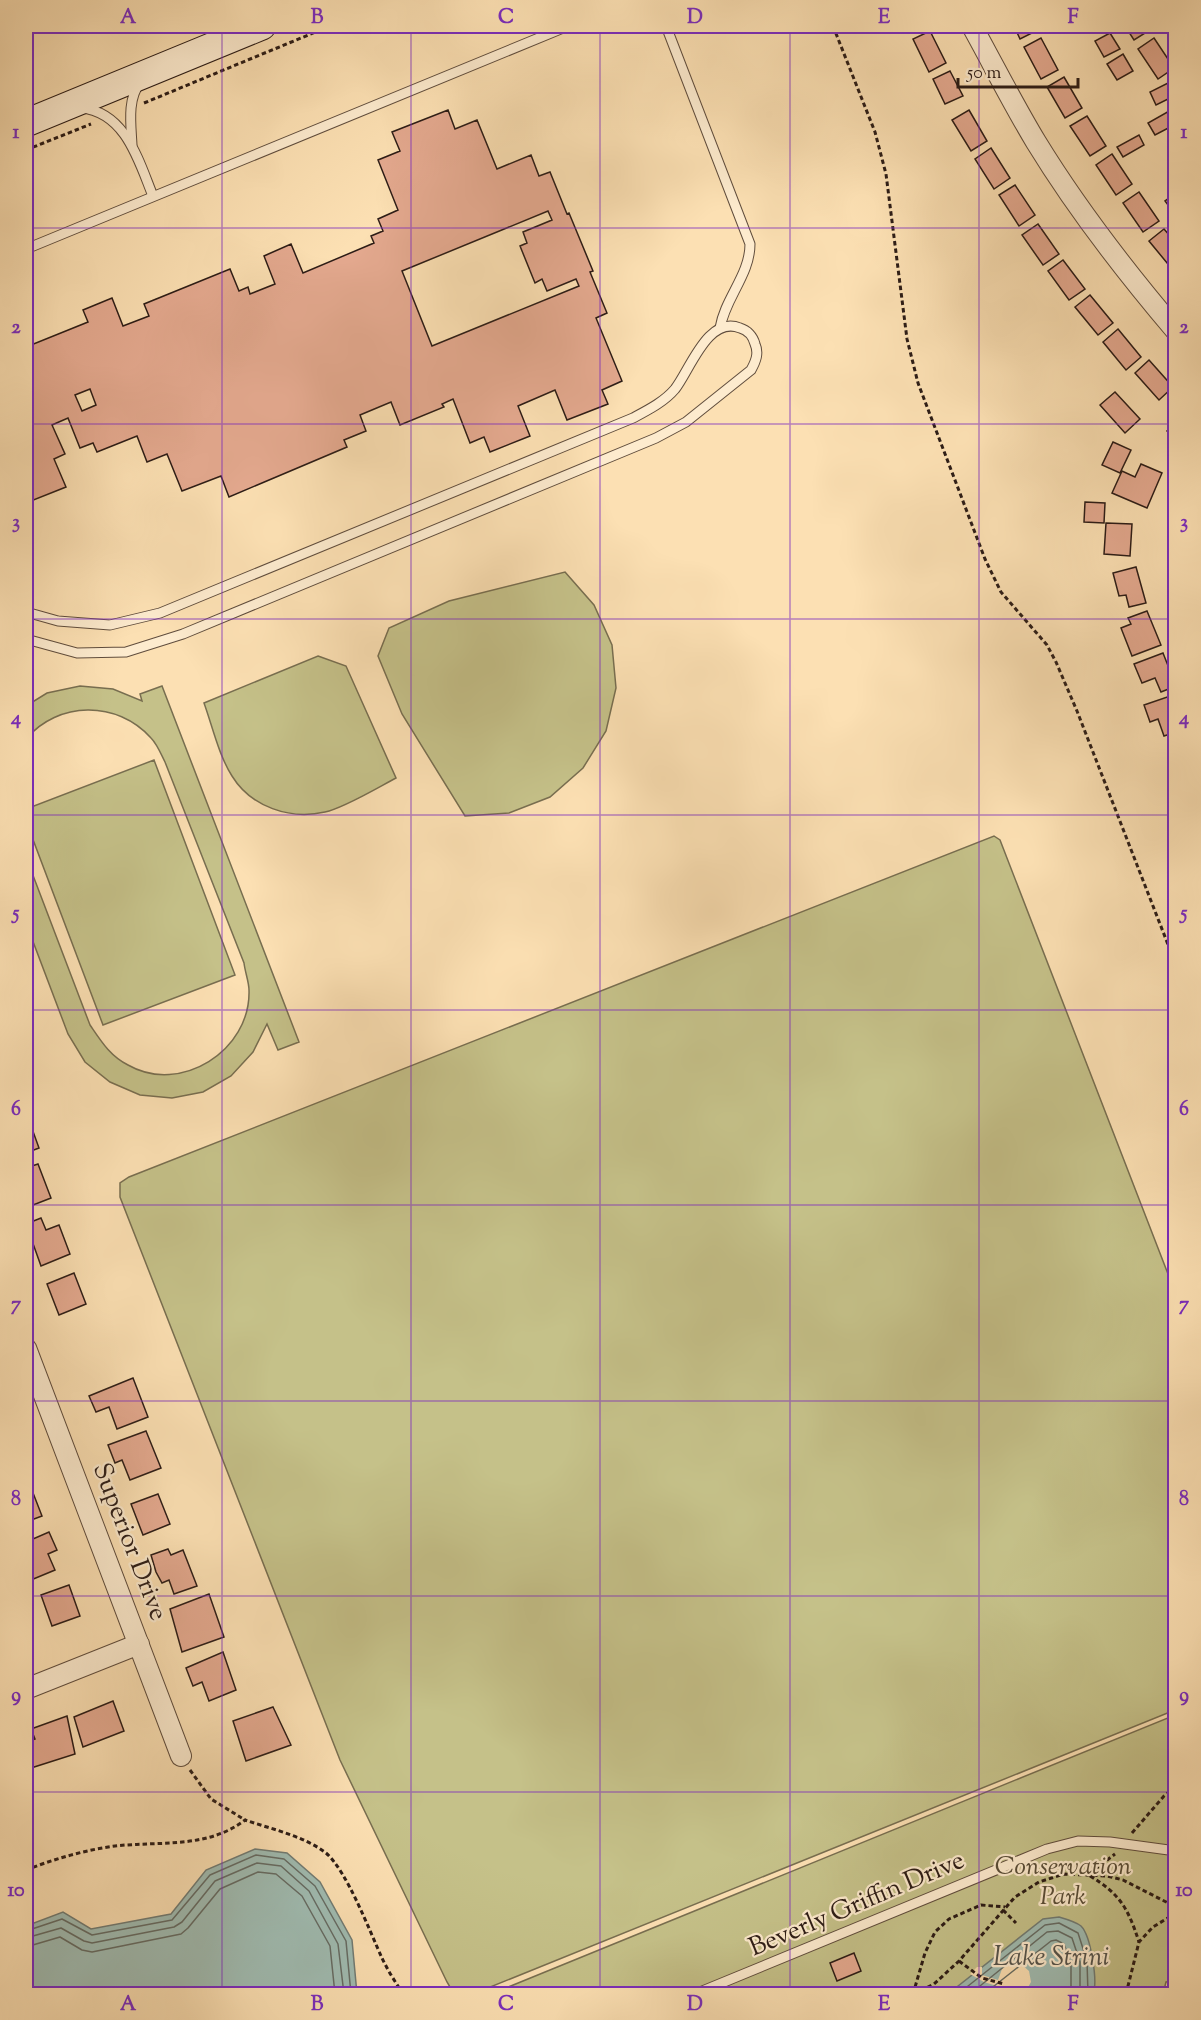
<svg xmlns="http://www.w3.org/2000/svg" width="1201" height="2020" viewBox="0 0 1201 2020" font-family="'Sorts Mill Goudy',serif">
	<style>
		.green { fill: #c5c189; stroke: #786e50; stroke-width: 1.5 }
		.water { fill: #a0bcb2; stroke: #727c74; stroke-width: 1.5 }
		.pier { fill: #fce0b3 }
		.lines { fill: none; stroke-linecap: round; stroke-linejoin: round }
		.shore { stroke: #666c64; stroke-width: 1.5 }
		.building { fill: #e4a98f; stroke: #2c1c16; stroke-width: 1.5; fill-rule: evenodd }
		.lane-casing { stroke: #604d3d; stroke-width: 11 }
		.street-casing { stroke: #604d3d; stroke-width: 22 }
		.secondary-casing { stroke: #2c1c16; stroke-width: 29 }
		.path { stroke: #2c1c16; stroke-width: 3; stroke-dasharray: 4.5 3; stroke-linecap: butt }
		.lane { stroke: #fdebce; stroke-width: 9 }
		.street { stroke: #fdebce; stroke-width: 20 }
		.secondary { stroke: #fdebce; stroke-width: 27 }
		.grid { fill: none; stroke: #7b2cbf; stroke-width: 1.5; stroke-opacity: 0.55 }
		.labels { text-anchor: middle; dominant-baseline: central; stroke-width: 4.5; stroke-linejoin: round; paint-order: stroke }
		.street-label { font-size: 26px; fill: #2c1c16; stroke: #fdebce }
		.park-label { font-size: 26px; font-style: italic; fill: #5a4e38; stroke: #fdebce }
		.water-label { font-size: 27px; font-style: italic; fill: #55544d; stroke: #fdebce }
		.neatline { fill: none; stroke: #7b2cbf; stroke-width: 2 }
		.grid-label { font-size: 20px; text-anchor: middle; font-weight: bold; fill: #7b2cbf }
	</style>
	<rect width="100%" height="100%" fill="#fce0b3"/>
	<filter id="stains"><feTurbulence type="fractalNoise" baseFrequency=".00333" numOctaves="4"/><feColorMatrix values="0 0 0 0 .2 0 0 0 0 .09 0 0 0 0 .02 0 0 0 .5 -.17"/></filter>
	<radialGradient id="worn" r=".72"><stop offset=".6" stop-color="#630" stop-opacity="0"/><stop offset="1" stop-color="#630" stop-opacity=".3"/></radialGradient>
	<g class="green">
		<polygon points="565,572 594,605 612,645 616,688 606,731 583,768 550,797 509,813 465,816 402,714 378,656 389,628 449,601"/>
		<path d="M318,656l28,10 50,112c-19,10 -52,30 -71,34 -35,8 -74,-5 -93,-36 -13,-20 -20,-51 -28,-73z"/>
		<path d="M80,686l33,3 29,12 -2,-7 22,-8 137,356 -21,8 -11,-26 -14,28 -22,24 -28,16 -31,6 -32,-3 -30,-13 -25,-20 -17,-28 -42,-111v-66l64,168c11,16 20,31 38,40 52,30 123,-14 121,-75 0,-8 -4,-18 -5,-27l-79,-201c-4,-8 -8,-18 -14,-24 -34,-38 -93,-37 -125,1v-33l21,-13z"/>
		<polygon points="154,760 235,975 103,1025 26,821 26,809"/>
		<polygon points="994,836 1000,840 1175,1292 1175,1710 473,1994 454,1994 447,1982 340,1760 120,1197 120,1183 129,1177"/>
		<polygon points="1175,1715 1176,1981 1166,1982 1163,1994 491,1994"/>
	</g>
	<g class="water">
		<polygon points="255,1849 287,1853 320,1882 352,1940 357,1994 26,1994 26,1926 63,1912 91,1929 171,1914 206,1870"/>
		<path d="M1059,1917c7,2 17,5 22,9 10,10 17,56 12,68h-145l95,-75z"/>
	</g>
	<polygon class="pier" points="1016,1963 1021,1964 1029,1971 1031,1982 1026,1991 1030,1994 1008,1994 1000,1987 984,1982 970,1974 977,1967 982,1967 982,1975 998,1980 1002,1969 1006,1966"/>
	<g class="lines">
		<g class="shore">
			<polyline points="26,1931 62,1919 92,1935 172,1920 210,1875 256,1855 284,1859 315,1886 346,1941 351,1994"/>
			<polyline points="26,1938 61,1928 84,1941 92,1943 174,1927 182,1922 215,1881 257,1863 281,1866 309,1891 338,1944 344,1994"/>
			<polyline points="26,1947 60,1937 82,1950 92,1952 181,1934 188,1928 220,1889 258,1872 276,1874 302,1896 330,1946 335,1994"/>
			<polyline points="958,1994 1045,1925 1059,1923 1078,1933 1087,1961 1088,1994"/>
			<polyline points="970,1994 1047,1932 1058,1931 1072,1938 1080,1962 1080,1994"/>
			<polyline points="984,1994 1051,1941 1056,1940 1064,1944 1071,1964 1071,1994"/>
		</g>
	</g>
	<g class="building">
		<polygon points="1014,26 1035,26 1038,30 1020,39"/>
		<polygon points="1125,26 1148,26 1150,30 1134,40"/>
		<polygon points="930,31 946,63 929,72 913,39"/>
		<polygon points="1110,33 1120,49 1104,57 1095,41"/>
		<polygon points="1041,38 1058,70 1041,79 1024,47"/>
		<polygon points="1154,38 1174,68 1158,79 1138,49"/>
		<polygon points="1123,54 1133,71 1117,80 1107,64"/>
		<polygon points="950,71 963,96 945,104 933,79"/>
		<polygon points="1064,77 1082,108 1065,118 1047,87"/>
		<polygon points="1176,79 1176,108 1170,98 1156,105 1150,92"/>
		<path d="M448,110l7,19 22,-9 20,49 34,-14 8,21 11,-4 17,42 2,-1 24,58 -3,1 17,41 -11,5 26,63 -20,9 6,14 -41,16 -12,-30 -37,16 12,30 -40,16 -6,-15 -14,6 -17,-44 -11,5 2,3 -44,18 -9,-23 -31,13 6,16 -22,9 3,7 -118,50 -8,-21 -39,15 -15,-37 -20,8 -10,-26 -40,16 -4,-9 -13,5 -12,-30 -16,7 13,29 -11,5 12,28 -40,16v-156l62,-25 -5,-12 29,-12 11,28 26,-10 -5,-12 86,-35 9,22 9,-4 2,7 25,-10 -11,-28 27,-12 12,29 71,-30 -3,-7 12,-5 -5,-12 20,-9 -20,-50 22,-9 -8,-19zM548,211l4,9 -29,12 4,11 -7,3 15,37 7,-4 5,12 29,-12 3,7 -147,60 -30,-75zM90,389l6,16 -14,6 -7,-16z"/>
		<polygon points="969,110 987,141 971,151 952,120"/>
		<polygon points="1171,110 1176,117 1176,124 1155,135 1148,123"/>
		<polygon points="1087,116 1106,146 1090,156 1070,126"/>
		<polygon points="1139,135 1144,145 1123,157 1117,147"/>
		<polygon points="991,148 1010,178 994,189 975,159"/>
		<polygon points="1112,154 1132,184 1116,195 1096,165"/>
		<polygon points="1015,185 1035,215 1019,226 999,195"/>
		<polygon points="1139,192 1159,221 1143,232 1123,203"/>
		<polygon points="1176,193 1176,212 1174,213 1165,201"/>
		<polygon points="1038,224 1059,254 1043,265 1022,235"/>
		<polygon points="1164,229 1176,243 1176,266 1172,269 1149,241"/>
		<polygon points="1063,260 1085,289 1069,300 1048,271"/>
		<polygon points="1090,295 1113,323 1098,335 1075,307"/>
		<polygon points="1118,329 1141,357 1126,370 1103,342"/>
		<polygon points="1149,360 1173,387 1159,400 1135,373"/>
		<polygon points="1115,392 1140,419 1125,433 1100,405"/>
		<polygon points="1176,422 1176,439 1167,431"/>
		<polygon points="1113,442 1131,450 1120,473 1102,465"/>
		<polygon points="1141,464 1162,473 1147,508 1112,493 1122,471 1135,477"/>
		<polygon points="1085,502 1105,503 1104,523 1084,522"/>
		<polygon points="1106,523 1132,524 1130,556 1104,554"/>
		<polygon points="1136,567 1146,603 1129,607 1126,595 1119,596 1113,573"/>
		<polygon points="1147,611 1161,645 1132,656 1121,628 1131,624 1128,618"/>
		<polygon points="1163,653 1176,686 1161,692 1155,678 1142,683 1134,664"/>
		<polygon points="1176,694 1176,732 1164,736 1158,719 1150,722 1144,705"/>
		<polygon points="26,1112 39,1148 26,1153"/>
		<polygon points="38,1164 51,1198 28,1207 26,1200 26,1168"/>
		<polygon points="41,1218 46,1230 59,1225 70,1254 41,1266 26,1224"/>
		<polygon points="74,1273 86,1304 59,1315 47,1284"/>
		<polygon points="133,1378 148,1417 117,1429 109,1407 96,1412 89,1396"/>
		<polygon points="146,1431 161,1468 130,1480 122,1460 115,1463 108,1445"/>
		<polygon points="28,1480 42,1516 26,1522 26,1481"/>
		<polygon points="158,1494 170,1524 143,1535 131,1504"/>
		<polygon points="49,1532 57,1550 48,1554 55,1570 31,1580 26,1567 26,1542"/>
		<polygon points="168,1549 171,1555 183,1550 197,1586 174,1594 169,1580 162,1583 156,1572 151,1555"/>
		<polygon points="69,1585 80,1616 52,1626 41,1595"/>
		<polygon points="209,1594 224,1637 182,1652 170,1609"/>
		<polygon points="223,1652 236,1690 209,1701 202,1682 193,1686 186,1668"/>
		<polygon points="113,1701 124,1731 83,1747 74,1717"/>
		<polygon points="273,1707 291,1745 246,1761 233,1721"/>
		<polygon points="67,1716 75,1754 31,1768 26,1752 26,1742 35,1739 31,1729"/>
		<polygon points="854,1953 861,1971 837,1981 830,1963"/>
	</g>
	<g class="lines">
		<g class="lane-casing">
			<g id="lane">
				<path d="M666,26l84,218c0,31 -25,54 -30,84"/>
				<path d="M81,108c45,4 58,54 72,88"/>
				<path d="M132,145c-1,-20 -5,-46 8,-62"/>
				<polyline points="26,249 568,26"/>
				<path d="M26,612l32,9 52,4 50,-12 473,-195c15,-8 31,-16 42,-29 15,-19 33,-74 65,-61 7,2 13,8 15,16 4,9 1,17 -4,26l-65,52 -30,16 -473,196 -57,18 -49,1 -51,-14"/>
				<polyline points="695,1994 1047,1849 1078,1841 1110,1842 1176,1851"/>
			</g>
		</g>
		<g class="street-casing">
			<g id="street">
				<path d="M972,26c21,38 41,78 64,116 41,67 89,129 140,189"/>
				<polyline points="26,1348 181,1756"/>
				<polyline points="26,1689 139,1644"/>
			</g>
		</g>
		<g class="secondary-casing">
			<polyline id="secondary" points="26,123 262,26"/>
		</g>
		<g class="path">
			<polyline points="833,26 875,132 886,174 907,339 918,383 985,559 1001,592 1047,645 1056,662 1077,711 1176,965"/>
			<polyline points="144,103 330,26"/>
			<polyline points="26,150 91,124"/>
			<polyline points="190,1770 211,1799 245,1820"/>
			<polyline points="1132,1833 1164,1796 1176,1786"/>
			<path d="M26,1870c28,-11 59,-20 89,-24 45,-5 92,3 130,-26 26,9 59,16 81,33 21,18 44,79 56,105 6,13 14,25 21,36"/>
			<polyline points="1089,1874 1115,1854"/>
			<path d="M1090,1876c30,18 38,32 49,66"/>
			<polyline points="1003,1910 1016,1923"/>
			<polyline points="959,1961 982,1978 1004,1984"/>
			<polyline points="1019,1989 1025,1994"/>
			<polyline points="913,1994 925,1953 935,1932 949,1919 981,1905 1005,1907"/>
			<polyline points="914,1994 934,1984 959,1961 1015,1897 1039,1882 1064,1874 1107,1876 1123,1880 1176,1907"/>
			<polyline points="1126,1994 1139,1942 1153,1927 1176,1913"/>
		</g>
		<use href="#lane" class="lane"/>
		<use href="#street" class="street"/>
		<use href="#secondary" class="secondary"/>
	</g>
	<path class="grid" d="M222,26v1968M411,26v1968M600,26v1968M790,26v1968M979,26v1968M26,228h1150M26,424h1150M26,619h1150M26,815h1150M26,1010h1150M26,1205h1150M26,1401h1150M26,1596h1150M26,1792h1150"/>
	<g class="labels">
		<g class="street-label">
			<text transform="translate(129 1542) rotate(69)">Superior Drive</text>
			<text transform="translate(857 1905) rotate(-23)">Beverly Griffin Drive</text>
		</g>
		<g class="park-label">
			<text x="1063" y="1867">Conservation<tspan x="1063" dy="30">Park</tspan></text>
		</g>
		<g class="water-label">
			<text x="1051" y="1958">Lake Strini</text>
		</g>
	</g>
	<rect width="1201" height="2020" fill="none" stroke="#fce0b3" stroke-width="66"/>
	<path d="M958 78v9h120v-9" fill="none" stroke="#2c1c16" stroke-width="3"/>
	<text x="967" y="78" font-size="18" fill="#2c1c16" stroke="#fdebce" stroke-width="4.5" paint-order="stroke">50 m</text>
	<rect x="33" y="33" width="1135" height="1954" class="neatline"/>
	<g class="grid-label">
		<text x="128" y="23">A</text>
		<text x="317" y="23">B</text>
		<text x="506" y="23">C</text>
		<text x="695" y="23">D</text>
		<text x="884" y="23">E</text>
		<text x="1073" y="23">F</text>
		<text x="16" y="138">1</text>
		<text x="1184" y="138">1</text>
		<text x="16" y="333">2</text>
		<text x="1184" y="333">2</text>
		<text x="16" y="528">3</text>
		<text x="1184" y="528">3</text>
		<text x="16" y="724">4</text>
		<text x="1184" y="724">4</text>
		<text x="16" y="919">5</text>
		<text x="1184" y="919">5</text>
		<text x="16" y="1115">6</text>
		<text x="1184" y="1115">6</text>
		<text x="16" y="1310">7</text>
		<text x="1184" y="1310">7</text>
		<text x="16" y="1505">8</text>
		<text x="1184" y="1505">8</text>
		<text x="16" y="1701">9</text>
		<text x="1184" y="1701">9</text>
		<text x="16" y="1896">10</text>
		<text x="1184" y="1896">10</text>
		<text x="128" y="2010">A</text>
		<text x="317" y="2010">B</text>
		<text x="506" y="2010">C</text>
		<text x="695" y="2010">D</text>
		<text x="884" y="2010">E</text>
		<text x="1073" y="2010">F</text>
	</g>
	<rect width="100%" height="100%" filter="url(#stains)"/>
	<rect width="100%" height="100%" fill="url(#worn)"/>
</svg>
